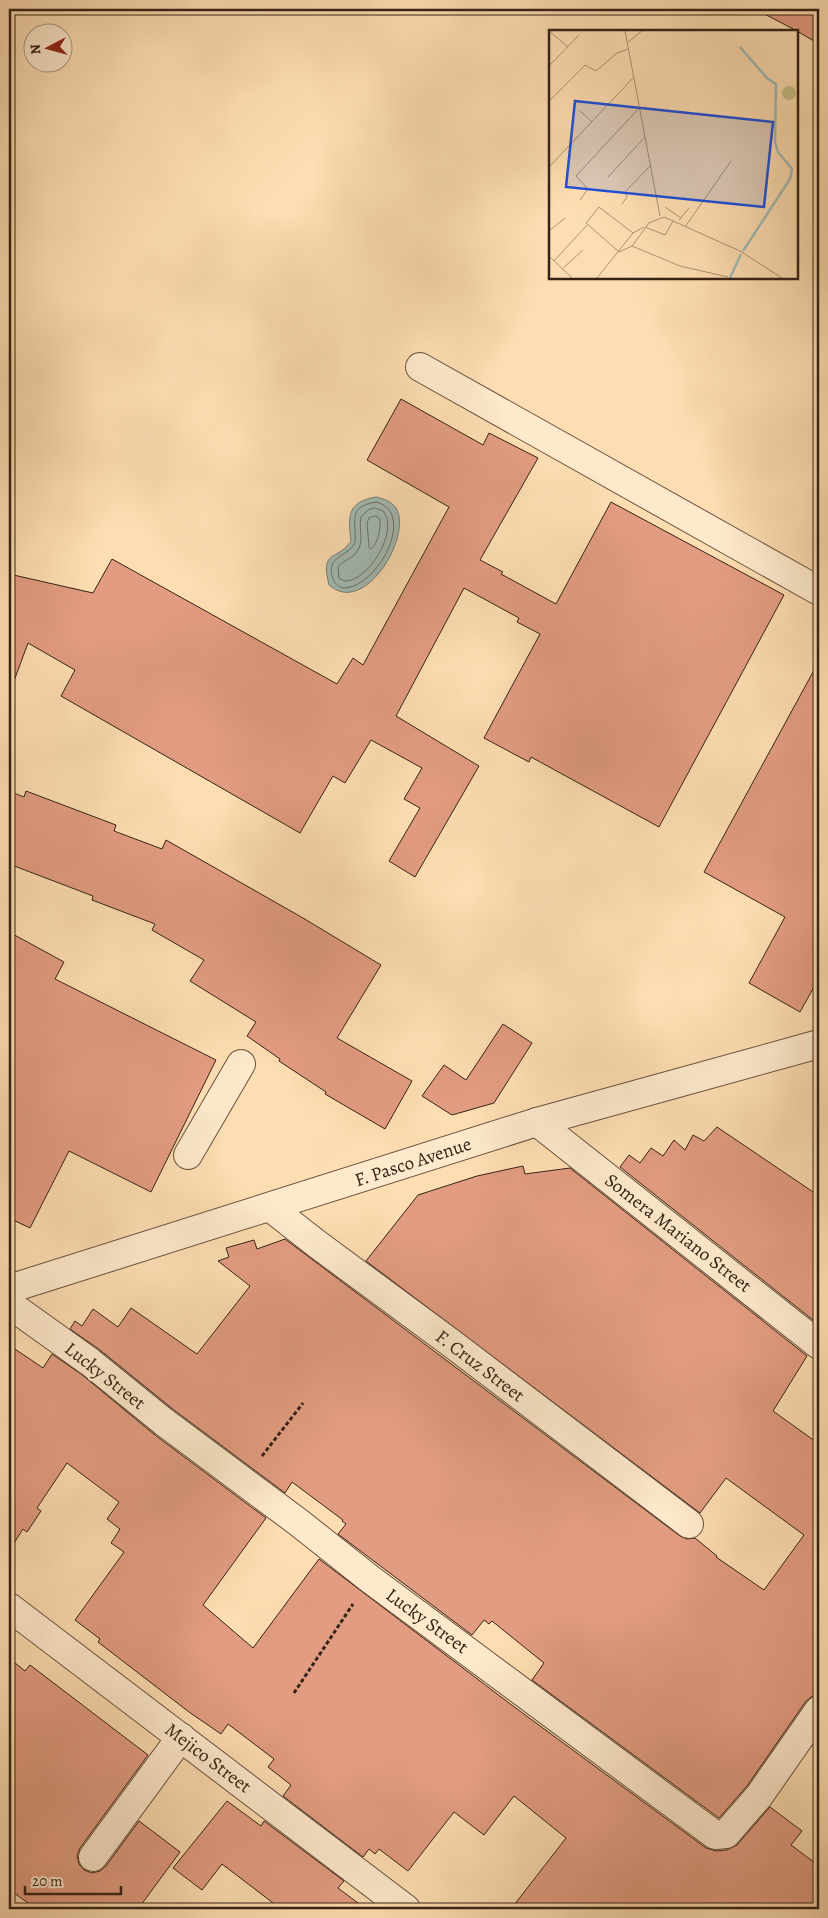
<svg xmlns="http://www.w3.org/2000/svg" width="828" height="1918" viewBox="0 0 828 1918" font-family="Alegreya,serif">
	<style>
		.water { fill: #a2bab4; stroke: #777d75 }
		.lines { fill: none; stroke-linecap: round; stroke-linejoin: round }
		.shore { stroke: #6c6e66; stroke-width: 1 }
		.building { fill: #e29c81; stroke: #362217 }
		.minor-casing { stroke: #68513e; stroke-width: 30 }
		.path { stroke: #362217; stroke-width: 3; stroke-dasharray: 4 2.5; stroke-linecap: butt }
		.minor { stroke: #fee9cc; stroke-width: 28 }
		.labels { text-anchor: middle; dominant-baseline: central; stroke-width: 5; stroke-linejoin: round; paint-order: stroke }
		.street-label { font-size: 19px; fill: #362217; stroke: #fee9cc }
		.inset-river { fill: none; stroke: #a2bab4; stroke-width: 2.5 }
		.inset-road { fill: none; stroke: #ad9273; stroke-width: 1 }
		.view { fill: #1d4ed8; fill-opacity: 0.15; stroke: #1d4ed8; stroke-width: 2.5 }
		.inset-edge { fill: none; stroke: #362217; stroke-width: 2.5 }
	</style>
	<rect width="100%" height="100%" fill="#fdddb1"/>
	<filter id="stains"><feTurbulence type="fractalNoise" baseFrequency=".004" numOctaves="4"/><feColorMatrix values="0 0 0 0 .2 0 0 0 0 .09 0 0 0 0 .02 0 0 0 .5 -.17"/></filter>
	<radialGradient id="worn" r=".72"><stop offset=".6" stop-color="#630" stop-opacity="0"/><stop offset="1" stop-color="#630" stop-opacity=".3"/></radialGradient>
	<path class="water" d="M376,497c8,2 15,4 20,11 17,27 -31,109 -67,77 -9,-37 8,-23 22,-44 -3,-25 -4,-39 25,-44z"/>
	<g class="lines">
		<g class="shore">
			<path d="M376,502c42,10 1,88 -34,86 -6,-4 -8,-5 -10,-12 -5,-20 14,-18 23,-33 2,-21 -9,-36 21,-41z"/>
			<path d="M375,508l8,3c17,19 -15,72 -39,70l-5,-3 -1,-11c4,-6 11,-7 16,-12 12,-12 4,-23 7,-38l7,-7z"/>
			<path d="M376,516l4,3c1,9 -2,25 -9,30l-2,-2 -2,-24 2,-5z"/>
		</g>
	</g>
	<g class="building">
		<polygon points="755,9 819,9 819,44 797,31"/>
		<polygon points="401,399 483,445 489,433 538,458 480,560 503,572 501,574 556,604 611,502 784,595 659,827 531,757 529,762 484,738 540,634 517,622 519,618 464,588 396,716 479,766 415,877 389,861 420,808 404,799 422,768 371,740 345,783 333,776 300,833 61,696 75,670 28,643 11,689 9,688 9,574 93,593 112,559 337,684 353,658 363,665 449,507 367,460"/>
		<polygon points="819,661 819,978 800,1012 749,983 785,917 704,872"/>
		<polygon points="9,791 24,797 26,791 116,825 114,831 162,849 166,840 303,918 381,965 337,1038 412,1081 385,1129 325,1094 326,1092 279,1061 280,1059 247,1036 256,1022 190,981 204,960 152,930 155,924 92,900 93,896 9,864"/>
		<polygon points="9,932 64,962 55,979 216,1060 151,1192 69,1151 30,1228 9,1218"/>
		<polygon points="503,1024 532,1043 494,1103 452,1115 422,1096 444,1065 466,1080"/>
		<polygon points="717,1127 819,1196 819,1311 813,1320 620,1167 629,1155 640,1163 651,1148 663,1156 674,1140 685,1150 693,1135 704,1141"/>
		<polygon points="523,1166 525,1174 570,1168 807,1356 773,1411 819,1444 819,1688 814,1695 806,1701 747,1786 719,1818 532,1680 544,1663 492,1621 489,1624 484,1620 472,1635 338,1534 346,1524 342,1521 343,1520 292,1482 285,1493 174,1410 100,1350 70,1329 75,1321 82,1326 93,1309 118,1327 131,1308 197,1354 250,1286 218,1261 229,1257 226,1248 254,1240 257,1249 285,1239 680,1536 687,1539 695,1538 717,1556 716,1557 764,1590 804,1535 726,1478 700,1513 366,1261 418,1195 477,1176"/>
		<polygon points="9,1345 43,1368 52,1354 81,1374 155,1435 266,1518 203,1605 253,1648 319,1559 513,1706 706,1848 716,1851 727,1850 737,1845 770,1807 802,1831 791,1845 819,1866 819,1909 511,1909 566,1838 514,1796 484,1835 454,1812 408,1871 379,1849 375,1854 369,1849 363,1857 283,1796 291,1785 268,1767 274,1759 228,1724 221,1734 189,1712 98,1642 100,1639 75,1620 124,1552 111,1543 120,1529 107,1519 119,1502 67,1463 37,1508 41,1511 27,1532 23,1529 9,1551"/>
		<polygon points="9,1658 25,1671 30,1665 148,1755 80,1848 77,1856 79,1864 84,1870 92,1873 100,1871 106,1866 139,1821 180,1852 138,1909 36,1909 9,1889"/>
		<polygon points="227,1801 261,1826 264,1821 344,1881 338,1888 366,1909 281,1909 222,1864 202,1890 173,1868"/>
	</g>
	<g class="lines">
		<g class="minor-casing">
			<g id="minor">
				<polyline points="420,367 819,591"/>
				<polyline points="537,1122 819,1345"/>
				<polyline points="188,1155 241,1064"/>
				<polyline points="271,1208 317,1244 451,1343 689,1524"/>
				<polyline points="9,1289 537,1122 819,1044"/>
				<polyline points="9,1304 90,1362 164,1422 298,1522 370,1579 715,1835 726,1834 759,1796 819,1710"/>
				<polyline points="9,1607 406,1909"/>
				<polyline points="93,1857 181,1737"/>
			</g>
		</g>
		<g class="path">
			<polyline points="262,1456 303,1403"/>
			<polyline points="294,1693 353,1604"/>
		</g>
		<use href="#minor" class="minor"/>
	</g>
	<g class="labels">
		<g class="street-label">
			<text transform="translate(413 1162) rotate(-18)">F. Pasco Avenue</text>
			<text transform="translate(678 1233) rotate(38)">Somera Mariano Street</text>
			<text transform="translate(480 1366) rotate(37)">F. Cruz Street</text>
			<text transform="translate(105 1376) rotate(38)">Lucky Street</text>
			<text transform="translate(427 1621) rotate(36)">Lucky Street</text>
			<text transform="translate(208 1758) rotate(37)">Mejico Street</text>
		</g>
	</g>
	<g transform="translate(549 30)">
		<rect width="249" height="249" fill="#fdddb1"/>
		<path d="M233 63a7 7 0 1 1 14 0a7 7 0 1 1-14 0Z" fill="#c7bf87"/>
		<path class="inset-river" d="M191,17l27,31 9,6 -1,58 3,10 14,17 -2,10 -47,72M181,248l11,-24"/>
		<path class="inset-road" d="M0,1l19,16M76,1l35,185M78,13l15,-12M0,36l30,-31M0,71l36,-36 11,6 21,-18 11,-4M31,81l12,11M0,137l85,-90M59,147l37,-40M31,170l8,-11 -12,-13 64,-69M73,174l5,-7 -2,-5 26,-27M116,177l16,11M130,190l10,-12M96,197l20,8 8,-14M136,197l46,-66M0,201l16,-13M83,216l48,20 48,11M70,222l13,-6 17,-23 15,-6 76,34 42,27M70,222l-33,-29 13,-16 34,26M0,226l23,22M5,231l33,-36M13,239l21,-19M48,248l36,-45 11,-6"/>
		<path class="view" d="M26,71l198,21 -9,85 -198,-20z"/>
		<rect width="249" height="249" class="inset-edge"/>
	</g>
	<rect width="828" height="1918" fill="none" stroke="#fdddb1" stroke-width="30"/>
	<rect x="10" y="10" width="808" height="1898" fill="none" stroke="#362217" stroke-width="2.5"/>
	<rect x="15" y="15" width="798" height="1888" fill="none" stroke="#362217"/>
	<g transform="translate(48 48) rotate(264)"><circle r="24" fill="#fee9cc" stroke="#ae9984"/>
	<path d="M0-4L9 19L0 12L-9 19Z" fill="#8f2418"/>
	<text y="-8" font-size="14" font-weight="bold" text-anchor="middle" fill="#362217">N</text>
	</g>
	<path d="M25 1886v8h96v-8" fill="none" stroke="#362217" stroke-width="2.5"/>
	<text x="32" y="1886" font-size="15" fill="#362217" stroke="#fee9cc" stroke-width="4" paint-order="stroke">20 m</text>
	<rect width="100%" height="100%" filter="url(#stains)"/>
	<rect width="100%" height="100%" fill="url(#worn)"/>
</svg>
